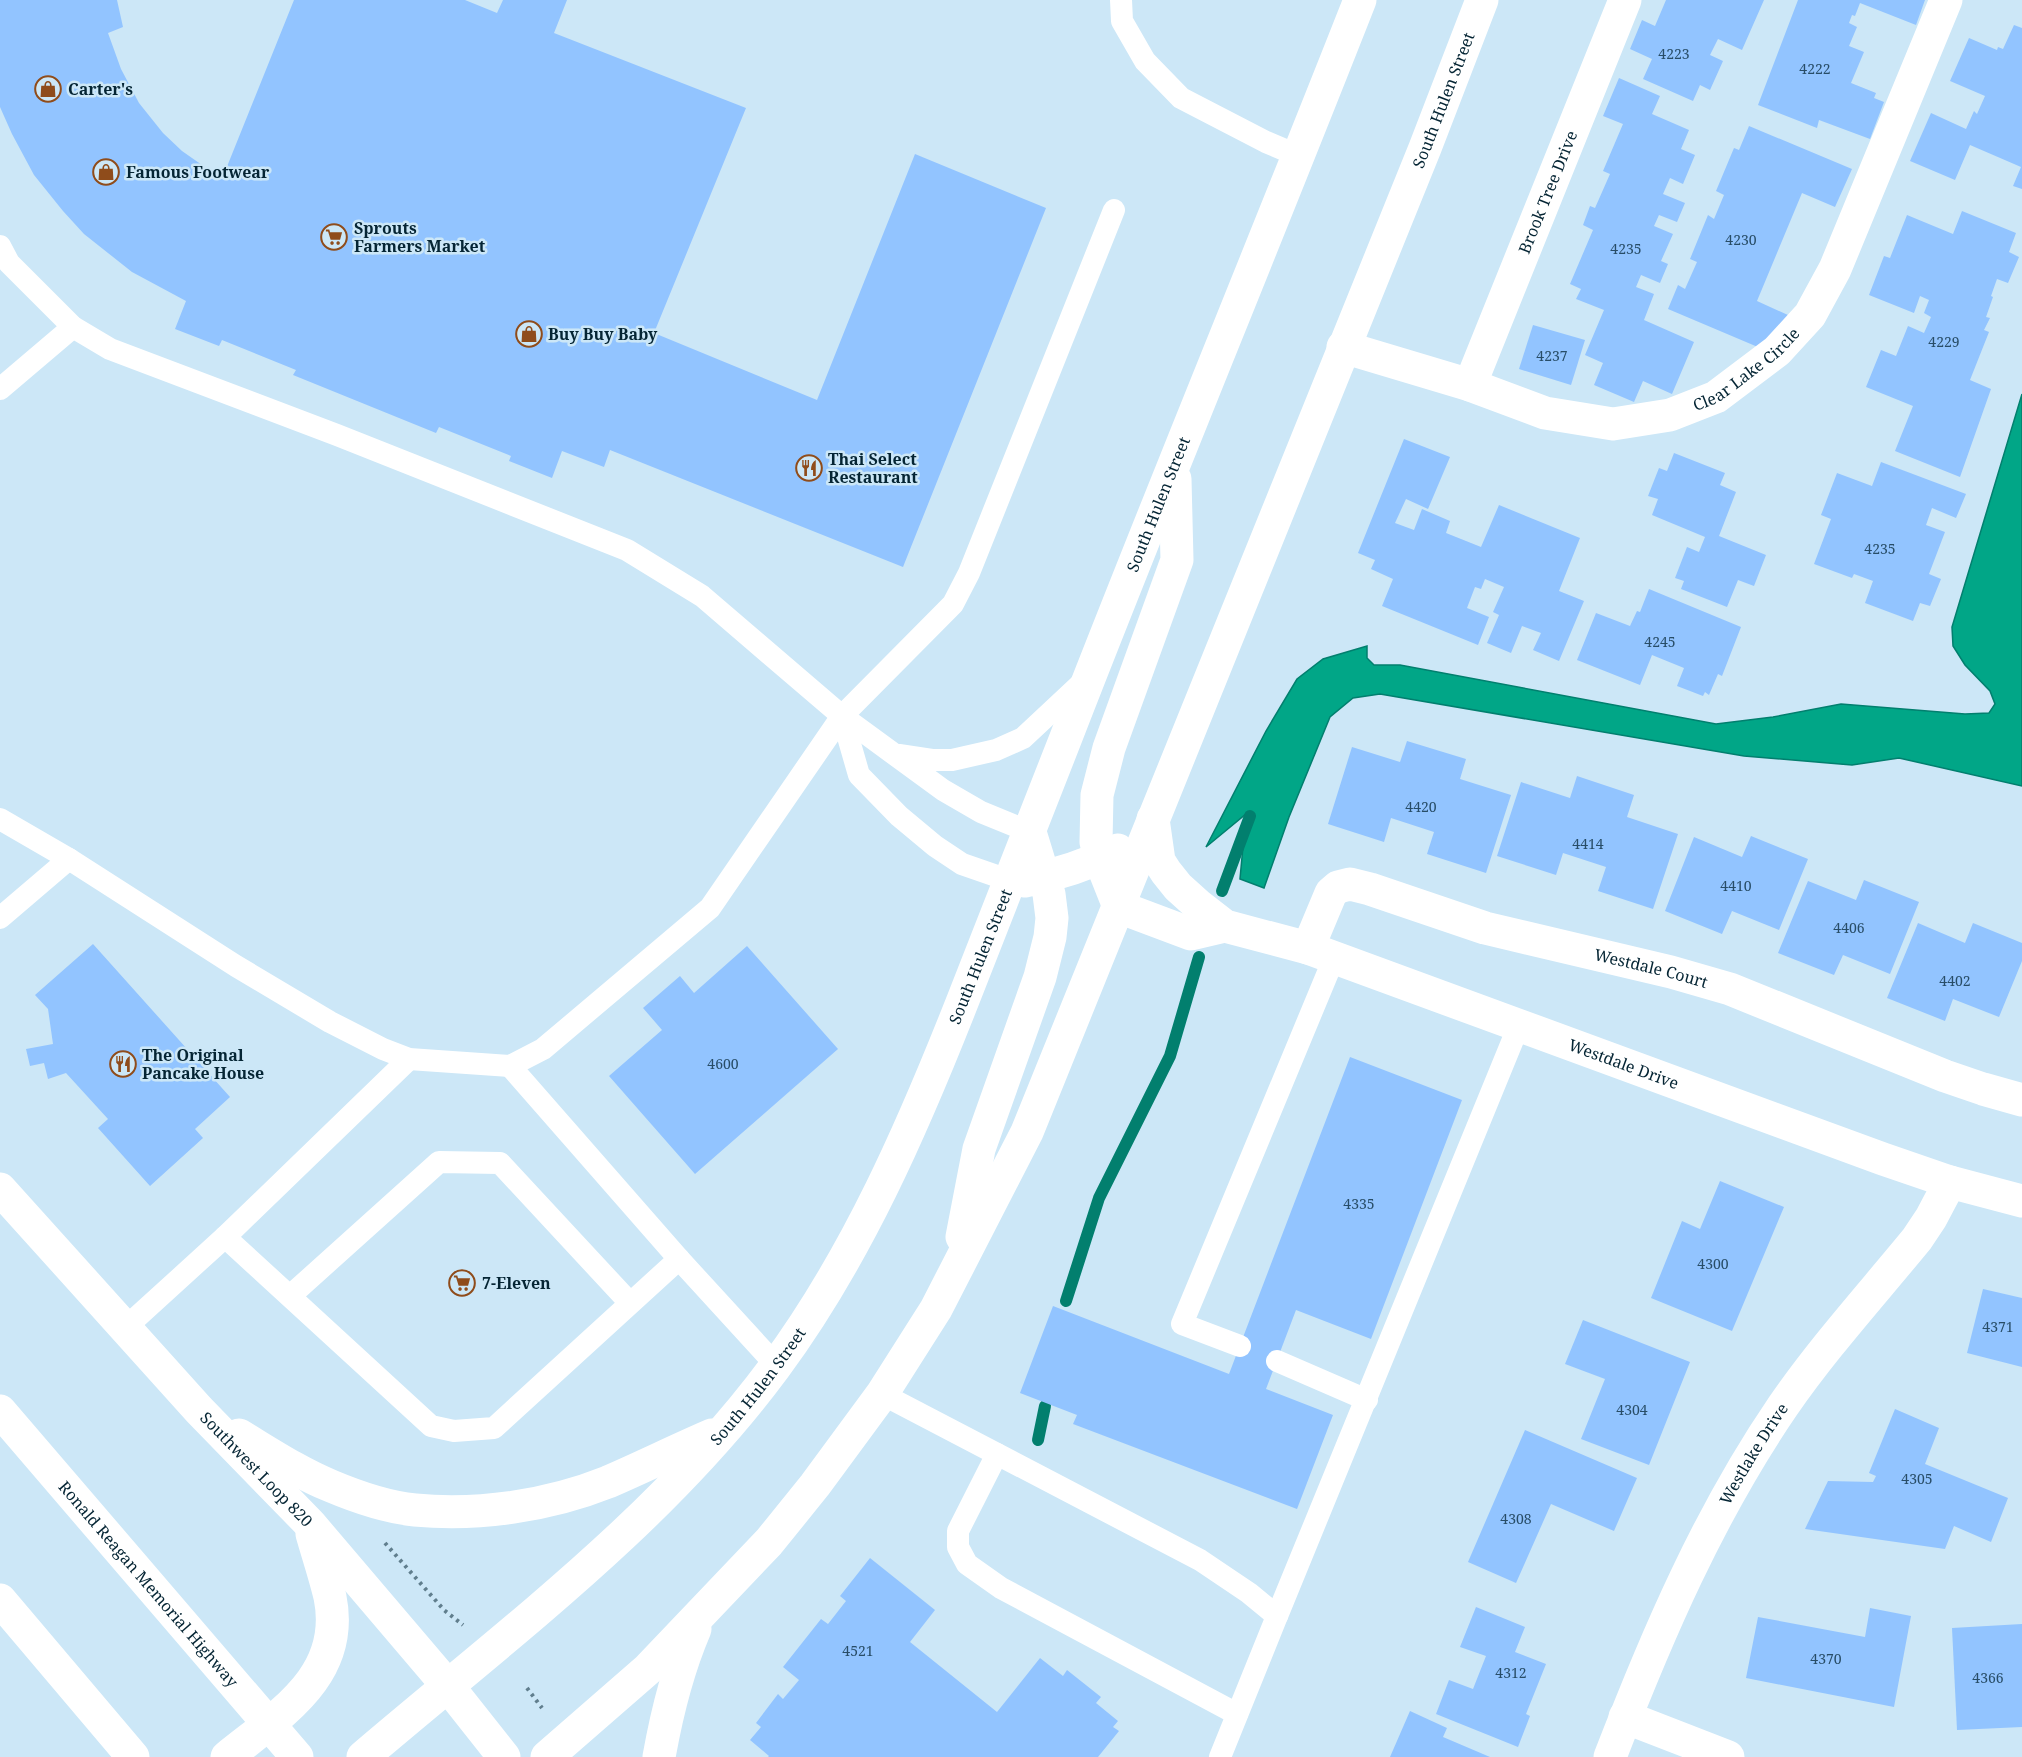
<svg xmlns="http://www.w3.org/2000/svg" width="2022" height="1757" viewBox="0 0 2022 1757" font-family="'Noto Serif',serif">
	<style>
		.water { fill: #01a687; stroke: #027f6e; stroke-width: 1.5 }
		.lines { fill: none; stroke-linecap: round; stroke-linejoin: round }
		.stream { stroke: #027f6e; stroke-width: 12 }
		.building { fill: #92c4ff }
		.path { stroke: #607e8d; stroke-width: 4; stroke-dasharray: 3 4.5; stroke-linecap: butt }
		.lane { stroke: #fff; stroke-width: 22 }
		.street { stroke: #fff; stroke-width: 33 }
		.secondary { stroke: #fff; stroke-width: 33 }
		.highway { stroke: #fff; stroke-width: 33 }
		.labels { text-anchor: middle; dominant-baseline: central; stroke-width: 5; stroke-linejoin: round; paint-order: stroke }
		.number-label { font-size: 14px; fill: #284d67 }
		.poi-label { font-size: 16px; font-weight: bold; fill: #052534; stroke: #cce7f7; text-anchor: start }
		.street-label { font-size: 16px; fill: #052534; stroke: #cce7f7 }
	</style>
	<rect width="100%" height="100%" fill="#cce7f7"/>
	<polygon class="water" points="2022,394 2022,786 1899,758 1852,765 1744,756 1380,694 1353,698 1330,717 1289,817 1264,888 1240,879 1246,814 1206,847 1266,731 1297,679 1323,659 1367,646 1367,658 1374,665 1400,665 1716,724 1773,717 1841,704 1965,714 1989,713 1995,704 1990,691 1965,665 1953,646 1952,627"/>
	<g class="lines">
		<g class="stream">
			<polyline points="1222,891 1250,816"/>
			<polyline points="1066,1301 1099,1198 1170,1056 1199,957"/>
			<polyline points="1038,1440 1045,1406"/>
		</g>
	</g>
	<g class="building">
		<polygon points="0,0 117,0 123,27 108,33 121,69 139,103 163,133 182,151 222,179 294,0 465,0 497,13 503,0 567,0 554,33 746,108 654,333 817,400 915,154 1046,208 903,567 610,450 604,467 562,451 552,478 509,461 511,456 439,427 436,433 293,375 296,370 222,340 219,346 175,329 186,301 132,272 84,234 63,211 34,175 12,134 0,107"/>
		<polygon points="1666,0 1764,0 1742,50 1718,39 1710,55 1723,61 1710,90 1700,85 1693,101 1643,79 1652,59 1630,49 1642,20 1655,26"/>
		<polygon points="1798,0 1925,0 1916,25 1860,3 1855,16 1852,15 1849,23 1857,27 1849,46 1864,52 1851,83 1876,93 1874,98 1884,102 1870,139 1819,120 1817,128 1758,105"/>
		<polygon points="2014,25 2022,28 2022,189 2013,186 2021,167 1970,145 1955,180 1910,161 1931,113 1966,129 1974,111 1977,114 1985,96 1950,81 1969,38 1997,50 1998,47 2003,49"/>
		<polygon points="1619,78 1660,96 1652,114 1689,130 1681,149 1695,155 1683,184 1670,178 1663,194 1685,203 1677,222 1659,215 1654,226 1673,234 1661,261 1668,264 1660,283 1641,275 1636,287 1654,294 1644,320 1694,342 1672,394 1643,381 1634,402 1594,385 1603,363 1585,355 1604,310 1576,299 1581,289 1570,284 1593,230 1583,225 1590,206 1595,208 1610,174 1603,171 1623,124 1603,116"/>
		<polygon points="1749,126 1852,169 1835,207 1802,193 1757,301 1788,315 1772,353 1668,309 1678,285 1685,289 1697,262 1690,259 1708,215 1714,219 1724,195 1716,191 1734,148 1739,150"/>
		<polygon points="1962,211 2016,233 2009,252 2019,257 2008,283 1997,279 1991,296 1993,297 1986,317 1990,318 1984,330 1989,332 1970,380 1991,389 1960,477 1895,451 1913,406 1866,387 1881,350 1896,356 1908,326 1924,333 1931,317 1924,313 1929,300 1920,296 1914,313 1869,295 1884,256 1890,258 1907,215 1953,234"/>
		<polygon points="1533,325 1585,340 1571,385 1519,369"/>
		<polygon points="1404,439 1450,457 1428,509 1406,499 1395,523 1414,530 1422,509 1450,521 1446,533 1481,547 1499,505 1580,538 1559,591 1584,601 1559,661 1533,650 1541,633 1522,626 1511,653 1487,643 1499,615 1493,612 1504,587 1485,579 1481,589 1475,587 1467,608 1489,617 1478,645 1382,606 1393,579 1371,569 1375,560 1358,553"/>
		<polygon points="1674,453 1725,473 1720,485 1736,492 1719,536 1766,555 1754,586 1738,580 1727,607 1681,589 1684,581 1675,578 1687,547 1699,552 1705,537 1652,515 1658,499 1648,496 1659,468 1667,471"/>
		<polygon points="1881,462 1966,494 1956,518 1932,508 1926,525 1945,532 1929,574 1941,579 1930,606 1920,603 1913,621 1865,603 1873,581 1854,574 1852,578 1814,564 1831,519 1821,515 1837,473 1872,486"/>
		<polygon points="1649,589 1741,627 1722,676 1718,674 1709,695 1705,692 1703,696 1677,686 1684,668 1652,655 1640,685 1577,660 1596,613 1630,626 1637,611 1640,612"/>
		<polygon points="1407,741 1466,759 1460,779 1511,795 1486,873 1427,854 1434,832 1391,818 1384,842 1328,824 1352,747 1400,762"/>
		<polygon points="1577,776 1634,795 1627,817 1678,834 1653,909 1598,891 1606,867 1563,853 1556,875 1497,856 1521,782 1570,798"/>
		<polygon points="1751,836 1808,859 1779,930 1732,911 1722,934 1665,911 1694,837 1742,857"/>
		<polygon points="1864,880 1919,902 1890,974 1843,955 1834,975 1778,953 1808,881 1856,900"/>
		<polygon points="1918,923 1965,943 1973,923 2022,943 2022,961 1999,1017 1953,999 1945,1021 1887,998"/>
		<polygon points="93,944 230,1097 195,1129 203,1138 150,1186 98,1128 108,1119 66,1073 48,1079 44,1063 30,1066 26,1049 53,1044 48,1009 35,995"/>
		<polygon points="747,946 838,1049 695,1174 609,1076 662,1030 643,1008 680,976 694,993"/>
		<polygon points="1350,1057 1462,1100 1371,1339 1296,1310 1266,1389 1333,1415 1297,1509 1073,1424 1077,1415 1020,1393 1053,1306 1229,1374"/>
		<polygon points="1720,1181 1784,1207 1732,1331 1651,1298 1682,1221 1700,1229"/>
		<polygon points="1983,1289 2022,1298 2022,1367 1967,1353"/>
		<polygon points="1583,1320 1690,1362 1649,1465 1581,1439 1605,1379 1565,1364"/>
		<polygon points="1895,1409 1939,1428 1925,1464 2008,1498 1991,1542 1954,1526 1945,1549 1805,1529 1828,1481 1873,1482 1876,1476 1869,1473"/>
		<polygon points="1525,1430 1637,1478 1614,1531 1551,1504 1516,1583 1468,1562"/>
		<polygon points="870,1558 935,1610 910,1642 997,1712 1040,1658 1063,1676 1067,1670 1101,1697 1096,1703 1118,1721 1113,1727 1119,1731 1098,1757 768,1757 769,1756 750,1740 761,1727 756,1723 778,1694 783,1699 799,1680 783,1667 821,1619 828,1624 846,1601 840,1596"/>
		<polygon points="1476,1607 1525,1627 1515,1652 1546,1664 1526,1714 1530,1716 1518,1747 1436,1714 1449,1680 1473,1689 1486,1656 1460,1647"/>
		<polygon points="1870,1608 1911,1616 1894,1707 1746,1678 1758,1617 1865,1637"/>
		<polygon points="2022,1624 2022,1727 1957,1730 1952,1628"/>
		<polygon points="1410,1711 1447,1728 1443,1737 1490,1757 1390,1757"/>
	</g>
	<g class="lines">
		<g class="path">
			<polyline points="385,1543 444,1610 463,1625"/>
			<polyline points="527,1688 542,1708"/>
		</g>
		<g class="lane">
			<polyline points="1121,0 1122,21 1145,61 1181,98 1266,142 1299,156"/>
			<polyline points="0,246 9,263 73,327 110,349 337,435 627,550 702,596 842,716 943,790 981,812 1030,832"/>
			<polyline points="0,389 73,327"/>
			<polyline points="842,716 859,775 899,816 935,846 962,864 1011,881"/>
			<polyline points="899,755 932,760 952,760 996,750 1023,738 1085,680"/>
			<polyline points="0,819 69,859 236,966 330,1022 383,1049 409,1059 510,1066 543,1049 710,908 842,716 953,604 969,573 1114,210"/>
			<polyline points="0,918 69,859"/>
			<polyline points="510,1066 679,1259 776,1365"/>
			<polyline points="225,1237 431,1426 454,1431 494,1428 679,1259"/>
			<polyline points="290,1296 439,1162 500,1163 630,1303"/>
			<polyline points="125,1328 225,1237 409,1059"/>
			<polyline points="1240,1346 1182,1324 1334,958"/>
			<polyline points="1277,1361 1367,1400"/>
			<polyline points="882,1394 1200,1560 1249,1593 1277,1616 1220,1757"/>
			<polyline points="997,1454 958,1531 958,1547 967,1564 1001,1588 1237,1714"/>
			<polyline points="1277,1616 1519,1025"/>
		</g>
		<g class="street">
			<path id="s1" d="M1343,347l127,38 75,28 68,11 57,-9 46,-18 61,-46 33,-36 25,-46 111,-269"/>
			<path id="s2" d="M1470,385l155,-385"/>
			<path id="s3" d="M1308,948l23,-55 7,-6 12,-3 20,5 115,39 186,44 59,17 215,87 38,13 39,11"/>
			<polyline points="1625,1717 1728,1757"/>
			<path id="s4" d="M1610,1757c47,-122 99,-243 173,-351 40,-58 89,-112 134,-167l14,-21 19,-36"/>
		</g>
		<g class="secondary">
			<path id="s5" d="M1153,819l6,42 7,11 12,15 20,18 27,21 83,22 575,211 67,23 72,19"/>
			<path d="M1025,881c31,-6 64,-17 93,-31"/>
			<polyline points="1119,907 1100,859 1096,842 1097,795 1109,748 1177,560 1175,479"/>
			<polyline points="1119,907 1191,934 1225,926"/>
			<path id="s6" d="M0,1189l199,221 111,114 137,161 57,72"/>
			<polyline points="962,1237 979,1149 1040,977 1050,937 1052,918 1049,894 1030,832"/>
			<path d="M239,1435c30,18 60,38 92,51 26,11 55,21 84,24 63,6 133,-4 193,-28 35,-15 69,-32 104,-47"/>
			<path d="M227,1757c53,-43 119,-81 103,-160 -5,-21 -12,-42 -18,-63"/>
			<path id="s7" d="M363,1757c144,-123 299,-237 412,-390 82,-111 138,-240 188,-367 35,-87 69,-174 102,-260 96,-248 198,-493 295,-740"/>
			<path id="s8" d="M547,1757l101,-88 121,-127 46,-57 67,-91 54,-85 91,-177 398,-984 57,-148"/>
			<path d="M659,1757c8,-45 18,-86 36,-128"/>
		</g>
		<g class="highway">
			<path id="s9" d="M0,1411l297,346"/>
			<polyline points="0,1600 133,1757"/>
		</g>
	</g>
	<defs>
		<g id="shop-ring" transform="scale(1.35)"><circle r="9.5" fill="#cce7f7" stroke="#8f4c1b" stroke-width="1.5"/><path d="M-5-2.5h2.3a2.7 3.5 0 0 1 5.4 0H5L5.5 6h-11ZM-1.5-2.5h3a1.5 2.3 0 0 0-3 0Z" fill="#8f4c1b"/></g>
		<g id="supermarket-ring" transform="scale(1.35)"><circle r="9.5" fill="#cce7f7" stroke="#8f4c1b" stroke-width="1.5"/><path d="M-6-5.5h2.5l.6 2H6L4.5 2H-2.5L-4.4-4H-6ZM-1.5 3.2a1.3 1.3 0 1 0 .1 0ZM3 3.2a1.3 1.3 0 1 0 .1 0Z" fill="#8f4c1b"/></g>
		<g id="restaurant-ring" transform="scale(1.35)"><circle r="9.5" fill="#cce7f7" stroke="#8f4c1b" stroke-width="1.5"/><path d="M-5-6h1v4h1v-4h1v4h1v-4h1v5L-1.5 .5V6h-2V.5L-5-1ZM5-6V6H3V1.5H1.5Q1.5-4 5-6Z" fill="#8f4c1b"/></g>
	</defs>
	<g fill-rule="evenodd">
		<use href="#shop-ring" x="48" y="89"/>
		<use href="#shop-ring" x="106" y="172"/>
		<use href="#supermarket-ring" x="334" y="237"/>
		<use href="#shop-ring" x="529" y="334"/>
		<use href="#restaurant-ring" x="809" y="468"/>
		<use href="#restaurant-ring" x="123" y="1064"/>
		<use href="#supermarket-ring" x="462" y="1283"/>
	</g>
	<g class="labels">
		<g class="number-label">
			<text x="1674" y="53">4223</text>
			<text x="1815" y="68">4222</text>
			<text x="1741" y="239">4230</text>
			<text x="1626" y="248">4235</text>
			<text x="1944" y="341">4229</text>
			<text x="1552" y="355">4237</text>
			<text x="1880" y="548">4235</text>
			<text x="1660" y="641">4245</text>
			<text x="1421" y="806">4420</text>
			<text x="1588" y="843">4414</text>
			<text x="1736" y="885">4410</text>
			<text x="1849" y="927">4406</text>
			<text x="1955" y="980">4402</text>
			<text x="723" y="1063">4600</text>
			<text x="1359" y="1203">4335</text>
			<text x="1713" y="1263">4300</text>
			<text x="1998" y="1326">4371</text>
			<text x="1632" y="1409">4304</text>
			<text x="1917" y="1478">4305</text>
			<text x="1516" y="1518">4308</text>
			<text x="858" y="1650">4521</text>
			<text x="1826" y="1658">4370</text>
			<text x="1511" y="1672">4312</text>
			<text x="1988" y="1677">4366</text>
		</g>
		<g class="poi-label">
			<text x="68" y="89">Carter's</text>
			<text x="126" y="172">Famous Footwear</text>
			<text x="354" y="228">Sprouts<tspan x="354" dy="18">Farmers Market</tspan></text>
			<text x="548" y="334">Buy Buy Baby</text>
			<text x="828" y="459">Thai Select<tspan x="828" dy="18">Restaurant</tspan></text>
			<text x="142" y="1055">The Original<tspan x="142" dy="18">Pancake House</tspan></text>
			<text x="482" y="1283">7-Eleven</text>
		</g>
		<g class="street-label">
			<text stroke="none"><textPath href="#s8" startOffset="1908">South Hulen Street</textPath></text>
			<text stroke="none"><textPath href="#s2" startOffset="208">Brook Tree Drive</textPath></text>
			<text stroke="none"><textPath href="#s1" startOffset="429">Clear Lake Circle</textPath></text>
			<text stroke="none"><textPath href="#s7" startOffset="1515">South Hulen Street</textPath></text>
			<text stroke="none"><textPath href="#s7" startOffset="1029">South Hulen Street</textPath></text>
			<text stroke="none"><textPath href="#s3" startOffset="394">Westdale Court</textPath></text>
			<text stroke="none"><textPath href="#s5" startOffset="558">Westdale Drive</textPath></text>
			<text stroke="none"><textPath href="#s7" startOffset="543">South Hulen Street</textPath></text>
			<text stroke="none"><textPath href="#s4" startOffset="336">Westlake Drive</textPath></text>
			<text stroke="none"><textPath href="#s6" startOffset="380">Southwest Loop 820</textPath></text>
			<text stroke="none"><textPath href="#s9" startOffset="228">Ronald Reagan Memorial Highway</textPath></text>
		</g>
	</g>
</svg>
